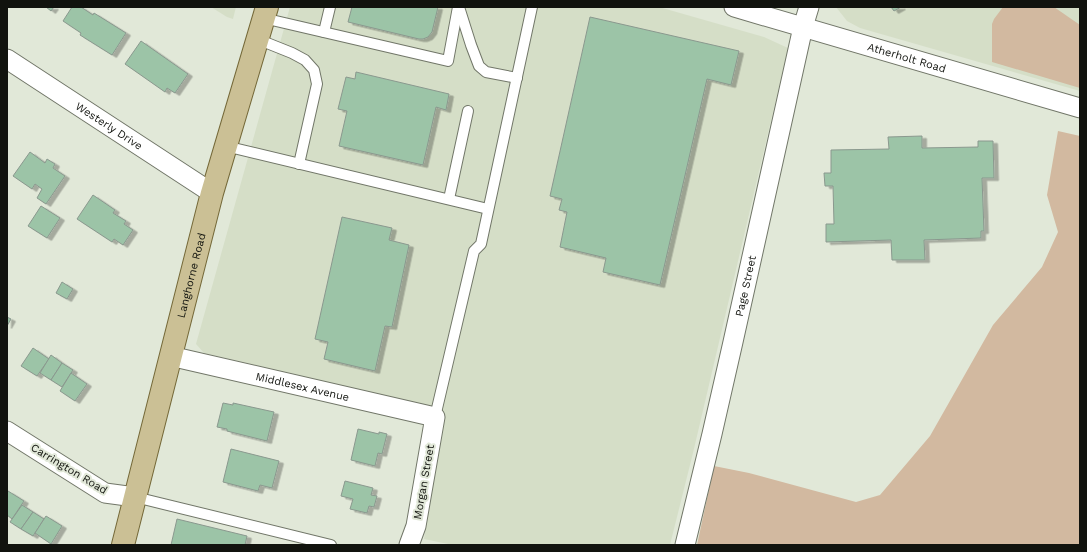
<svg xmlns="http://www.w3.org/2000/svg" width="1087" height="552" viewBox="0 0 1087 552" font-family="'Work Sans',sans-serif">
	<style>
		.built { fill: #d5dec7 }
		.green { fill: #d2b9a0 }
		.building { fill: #9cc4a7; stroke: #8a988e; filter: url(#shadow) }
		.lines { fill: none; stroke-linecap: round; stroke-linejoin: round }
		.lane-casing { stroke: #717668; stroke-width: 12 }
		.street-casing { stroke: #717668; stroke-width: 21 }
		.primary-casing { stroke: #746838; stroke-width: 24 }
		.lane { stroke: #fff; stroke-width: 10 }
		.street { stroke: #fff; stroke-width: 19 }
		.primary { stroke: #cbc095; stroke-width: 22 }
		.labels { text-anchor: middle; dominant-baseline: central; stroke-width: 4; stroke-linejoin: round; paint-order: stroke }
		.street-label { font-size: 11px; fill: #11130e; stroke: #e1e8d8 }
	</style>
	<defs>
		<filter id="shadow"><feDropShadow dx="4.5" dy="2.5" stdDeviation="0" flood-color="#0004"/></filter>
	</defs>
	<rect width="100%" height="100%" fill="#e1e8d8"/>
	<g class="built">
		<polygon points="211,7 236,7 233,19 227,17"/>
		<polygon points="290,7 659,7 764,37 788,48 693,453 670,545 453,545 424,539 444,425 427,405 204,353 196,344"/>
		<polygon points="836,7 1080,7 1080,91 860,28 847,21"/>
	</g>
	<g class="green">
		<polygon points="1003,7 1054,7 1080,25 1080,88 992,62 992,24 994,19"/>
		<polygon points="1058,131 1080,136 1080,545 697,545 714,466 749,473 856,502 880,495 930,436 993,325 1042,267 1058,232 1047,195"/>
	</g>
	<g class="building">
		<polygon points="46,7 54,7 51,11"/>
		<polygon points="72,7 81,7 93,15 94,13 126,33 112,55 80,35 81,33 63,21"/>
		<polygon points="352,7 438,7 432,32 428,37 423,39 419,39 348,22"/>
		<polygon points="891,7 901,7 894,11"/>
		<polygon points="590,17 739,51 731,85 707,79 660,285 603,272 606,258 560,247 567,212 559,210 562,199 550,196"/>
		<polygon points="141,41 188,74 175,93 167,88 165,92 125,64"/>
		<polygon points="356,72 449,94 446,110 436,107 423,165 339,146 347,111 338,109 346,77 355,79"/>
		<polygon points="922,136 922,148 978,147 978,141 993,141 994,178 982,178 984,231 981,231 981,238 924,240 925,260 892,260 891,240 826,242 826,224 834,224 833,186 825,186 824,173 831,173 831,150 889,149 888,137"/>
		<polygon points="30,152 45,163 47,159 55,164 53,168 65,176 46,204 37,198 42,189 35,184 32,189 13,176"/>
		<polygon points="93,195 115,210 113,213 126,221 124,224 133,230 123,245 114,239 112,242 77,219"/>
		<polygon points="41,206 60,218 47,238 28,226"/>
		<polygon points="342,217 392,228 389,240 409,245 392,327 385,326 375,371 324,359 328,342 315,339"/>
		<polygon points="62,282 73,289 67,299 56,293"/>
		<polygon points="7,317 11,319 7,326"/>
		<polygon points="33,348 49,359 37,376 21,366"/>
		<polygon points="51,355 62,363 51,380 40,373"/>
		<polygon points="62,363 73,370 62,387 51,380"/>
		<polygon points="71,373 87,384 75,401 60,391"/>
		<polygon points="223,403 233,405 233,403 274,412 267,441 227,431 227,429 217,427"/>
		<polygon points="358,429 379,434 379,432 387,434 382,454 378,453 375,466 351,460"/>
		<polygon points="231,449 279,461 272,488 260,485 258,491 223,482"/>
		<polygon points="345,481 373,488 371,495 377,496 374,507 369,506 367,513 350,509 353,499 341,496"/>
		<polygon points="8,491 24,501 12,519 7,515 7,492"/>
		<polygon points="22,505 33,512 21,529 10,522"/>
		<polygon points="33,512 44,519 33,536 21,529"/>
		<polygon points="46,516 62,526 51,544 35,533"/>
		<polygon points="177,519 247,536 245,545 171,545"/>
	</g>
	<g class="lines">
		<g class="lane-casing">
			<g id="lane">
				<polyline points="459,7 471,45 479,66 486,72 517,78"/>
				<polyline points="263,18 448,61 458,7"/>
				<polyline points="324,32 330,7"/>
				<polyline points="257,39 292,53 305,60 314,70 317,84 299,164"/>
				<polyline points="225,146 488,209"/>
				<polyline points="449,199 468,111"/>
				<polyline points="435,417 474,251 481,244 532,7"/>
				<polyline points="135,497 331,545"/>
			</g>
		</g>
		<g class="street-casing">
			<g id="street">
				<path id="s1" d="M734,7l346,101"/>
				<path id="s2" d="M7,59l205,134"/>
				<path id="s3" d="M170,356l265,61 -19,109 -7,19"/>
				<polyline points="7,431 105,493 135,497"/>
				<path id="s4" d="M685,545l27,-111 21,-92 70,-315 6,-20"/>
			</g>
		</g>
		<g class="primary-casing">
			<g id="primary">
				<path id="s5" d="M123,545l89,-352 55,-186"/>
			</g>
		</g>
		<use href="#lane" class="lane"/>
		<use href="#street" class="street"/>
		<use href="#primary" class="primary"/>
	</g>
	<g class="labels">
		<g class="street-label">
			<text stroke="none"><textPath href="#s1" startOffset="180">Atherholt Road</textPath></text>
			<text stroke="none"><textPath href="#s2" startOffset="122">Westerly Drive</textPath></text>
			<text stroke="none"><textPath href="#s5" startOffset="278">Langhorne Road</textPath></text>
			<text stroke="none"><textPath href="#s4" startOffset="266">Page Street</textPath></text>
			<text stroke="none"><textPath href="#s3" startOffset="136">Middlesex Avenue</textPath></text>
			<text transform="translate(69 469) rotate(31)">Carrington Road</text>
			<text transform="translate(424 482) rotate(-80)">Morgan Street</text>
		</g>
	</g>
	<rect width="1087" height="552" fill="none" stroke="#11130e" stroke-width="16"/>
</svg>
